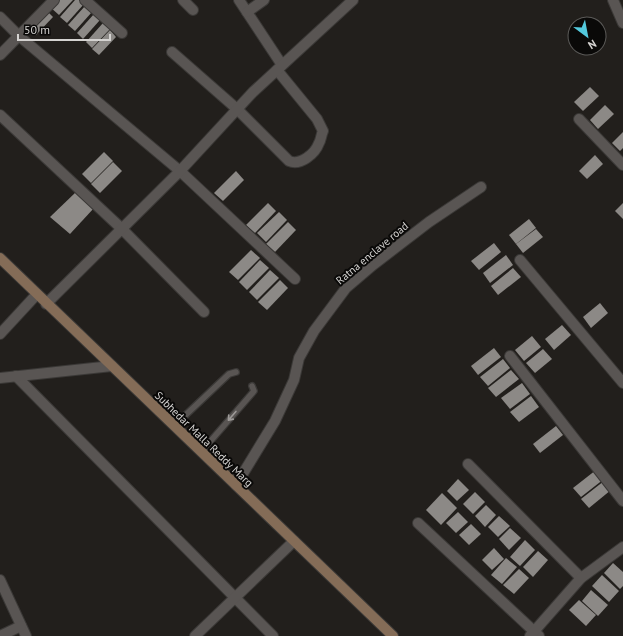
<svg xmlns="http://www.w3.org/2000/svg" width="623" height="636" viewBox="0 0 623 636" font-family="'PT Sans',sans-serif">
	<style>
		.building { fill: #8c8986 }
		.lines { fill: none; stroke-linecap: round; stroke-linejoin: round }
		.service-casing { stroke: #3b3937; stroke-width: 8 }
		.minor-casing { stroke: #3b3937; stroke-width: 12 }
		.secondary-casing { stroke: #3b3937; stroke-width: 12 }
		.service { stroke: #595553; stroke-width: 5.5 }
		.minor { stroke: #595553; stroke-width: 10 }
		.secondary { stroke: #846c57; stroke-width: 10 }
		.oneway { stroke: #9d9a98 }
		.labels { text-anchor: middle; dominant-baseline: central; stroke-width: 4; stroke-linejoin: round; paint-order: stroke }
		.street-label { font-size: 11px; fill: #d5d3d1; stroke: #0a0908 }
	</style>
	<rect width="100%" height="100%" fill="#221f1c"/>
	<g class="building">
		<polygon points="57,0 73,0 59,15 50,7"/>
		<polygon points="75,0 79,0 84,4 67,23 60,17"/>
		<polygon points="85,6 92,12 75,31 68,25"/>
		<polygon points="46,10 53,17 36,35 29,29"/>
		<polygon points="94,14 100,20 83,39 77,33"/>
		<polygon points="103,23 110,29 92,48 86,42"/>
		<polygon points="110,30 116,37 99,55 92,49"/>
		<polygon points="590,87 599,96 583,111 574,102"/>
		<polygon points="605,105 614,114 598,129 590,120"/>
		<polygon points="623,132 623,148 620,151 612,143"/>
		<polygon points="104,152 113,161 91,183 82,174"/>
		<polygon points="595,155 603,164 587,179 579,171"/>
		<polygon points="113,162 122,171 100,193 91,184"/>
		<polygon points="236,171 244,180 223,201 214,193"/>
		<polygon points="76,192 94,208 70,234 50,217"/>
		<polygon points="268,203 276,211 255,233 246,225"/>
		<polygon points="623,203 623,219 615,211"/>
		<polygon points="279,212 287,220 266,242 257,233"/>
		<polygon points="529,219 536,228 516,244 509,235"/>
		<polygon points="288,222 296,230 275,252 266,244"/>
		<polygon points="536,229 543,237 523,253 516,244"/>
		<polygon points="494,243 501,252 479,270 471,261"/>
		<polygon points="251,250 260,258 238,280 229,272"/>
		<polygon points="506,255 513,265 490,283 483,273"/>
		<polygon points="260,260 269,268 247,290 239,282"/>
		<polygon points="513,268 521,277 498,295 491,286"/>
		<polygon points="270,270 279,278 257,300 249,292"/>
		<polygon points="280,280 288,288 267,310 258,302"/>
		<polygon points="600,303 608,313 591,328 583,317"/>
		<polygon points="562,325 571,335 554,350 545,339"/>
		<polygon points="532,336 541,347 524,361 515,350"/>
		<polygon points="494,348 501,357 478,375 471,366"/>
		<polygon points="543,349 552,359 535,373 526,363"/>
		<polygon points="503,359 510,368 488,386 480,377"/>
		<polygon points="511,370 519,379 496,397 488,388"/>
		<polygon points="522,383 530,394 510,409 501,398"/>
		<polygon points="531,396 539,407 519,422 510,412"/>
		<polygon points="556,426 563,435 540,453 533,444"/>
		<polygon points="596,470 604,479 581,497 573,488"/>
		<polygon points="458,479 469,490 457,501 447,491"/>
		<polygon points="604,481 611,490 589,508 581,499"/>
		<polygon points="475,492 485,502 473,514 463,504"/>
		<polygon points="442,493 457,508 441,525 426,510"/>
		<polygon points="486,505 496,515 485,527 475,516"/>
		<polygon points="458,512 468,522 456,533 446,523"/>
		<polygon points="499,516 510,526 498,537 488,527"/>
		<polygon points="471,524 481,534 469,545 459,535"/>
		<polygon points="510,528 521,538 509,550 499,539"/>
		<polygon points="525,540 535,550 520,566 510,557"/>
		<polygon points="494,548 504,559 492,570 482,560"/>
		<polygon points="538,551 548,560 533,577 523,567"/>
		<polygon points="506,558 517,567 502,584 491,575"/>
		<polygon points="613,563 623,572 623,586 620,589 604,573"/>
		<polygon points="519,569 529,578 514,594 503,585"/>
		<polygon points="602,575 619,591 609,602 592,586"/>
		<polygon points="591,590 608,605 598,616 582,601"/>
		<polygon points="579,600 596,615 586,626 569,610"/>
	</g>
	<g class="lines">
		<g class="service-casing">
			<g id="service">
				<polyline points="174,426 229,374 236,372"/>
				<polyline points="201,452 254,391 252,386"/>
			</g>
		</g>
		<g class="minor-casing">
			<g id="minor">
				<polyline points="85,0 122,33"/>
				<polyline points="183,0 193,10"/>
				<polyline points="239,0 282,65"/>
				<polyline points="613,0 623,23"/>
				<polyline points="247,12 264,0"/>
				<polyline points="0,17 19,36 180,171 295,279"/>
				<path d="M172,52l65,57 52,52c11,5 26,-7 30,-18 2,-3 2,-8 4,-12l-6,-12 -40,-49"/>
				<polyline points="0,55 54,0"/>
				<polyline points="0,115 121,228 204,312"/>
				<polyline points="579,119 623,165"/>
				<polyline points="520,260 623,383"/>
				<polyline points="46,304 180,171 253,92 353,0"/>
				<polyline points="0,334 37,294"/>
				<polyline points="510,356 623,501"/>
				<polyline points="16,376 273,636"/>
				<polyline points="0,378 112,366"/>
				<polyline points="468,464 581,578"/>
				<polyline points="236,485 275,421 294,380 299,358 314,331 346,288 373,265 429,222 481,187"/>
				<polyline points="418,523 539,636"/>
				<polyline points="0,580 26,636"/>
				<polyline points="0,636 21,626"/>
				<polyline points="195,636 294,541"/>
				<polyline points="530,636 581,578 623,547"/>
			</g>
		</g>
		<g class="secondary-casing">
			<polyline id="secondary" points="0,258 393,636"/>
		</g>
		<use href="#service" class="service"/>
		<use href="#minor" class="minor"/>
		<use href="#secondary" class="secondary"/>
	</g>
	<defs><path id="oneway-shaft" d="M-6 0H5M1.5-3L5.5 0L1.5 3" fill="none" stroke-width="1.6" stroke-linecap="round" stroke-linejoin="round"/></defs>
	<use class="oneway" href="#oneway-shaft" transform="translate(232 416) rotate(131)"/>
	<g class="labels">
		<g class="street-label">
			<text transform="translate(372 253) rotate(-40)">Ratna enclave road</text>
			<text transform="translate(204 439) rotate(44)">Subhedar Malla Reddy Marg</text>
		</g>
	</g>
	<g transform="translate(587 36) rotate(148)"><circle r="19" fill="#0a0908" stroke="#5b5a58"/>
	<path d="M0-3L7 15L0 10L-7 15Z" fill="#54cade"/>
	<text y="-6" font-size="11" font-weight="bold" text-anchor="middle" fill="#d5d3d1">N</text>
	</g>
	<path d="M18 34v6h92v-6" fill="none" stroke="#d5d3d1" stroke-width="2"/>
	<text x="24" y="34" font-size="12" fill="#d5d3d1" stroke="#0a0908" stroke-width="3" paint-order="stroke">50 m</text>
</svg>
